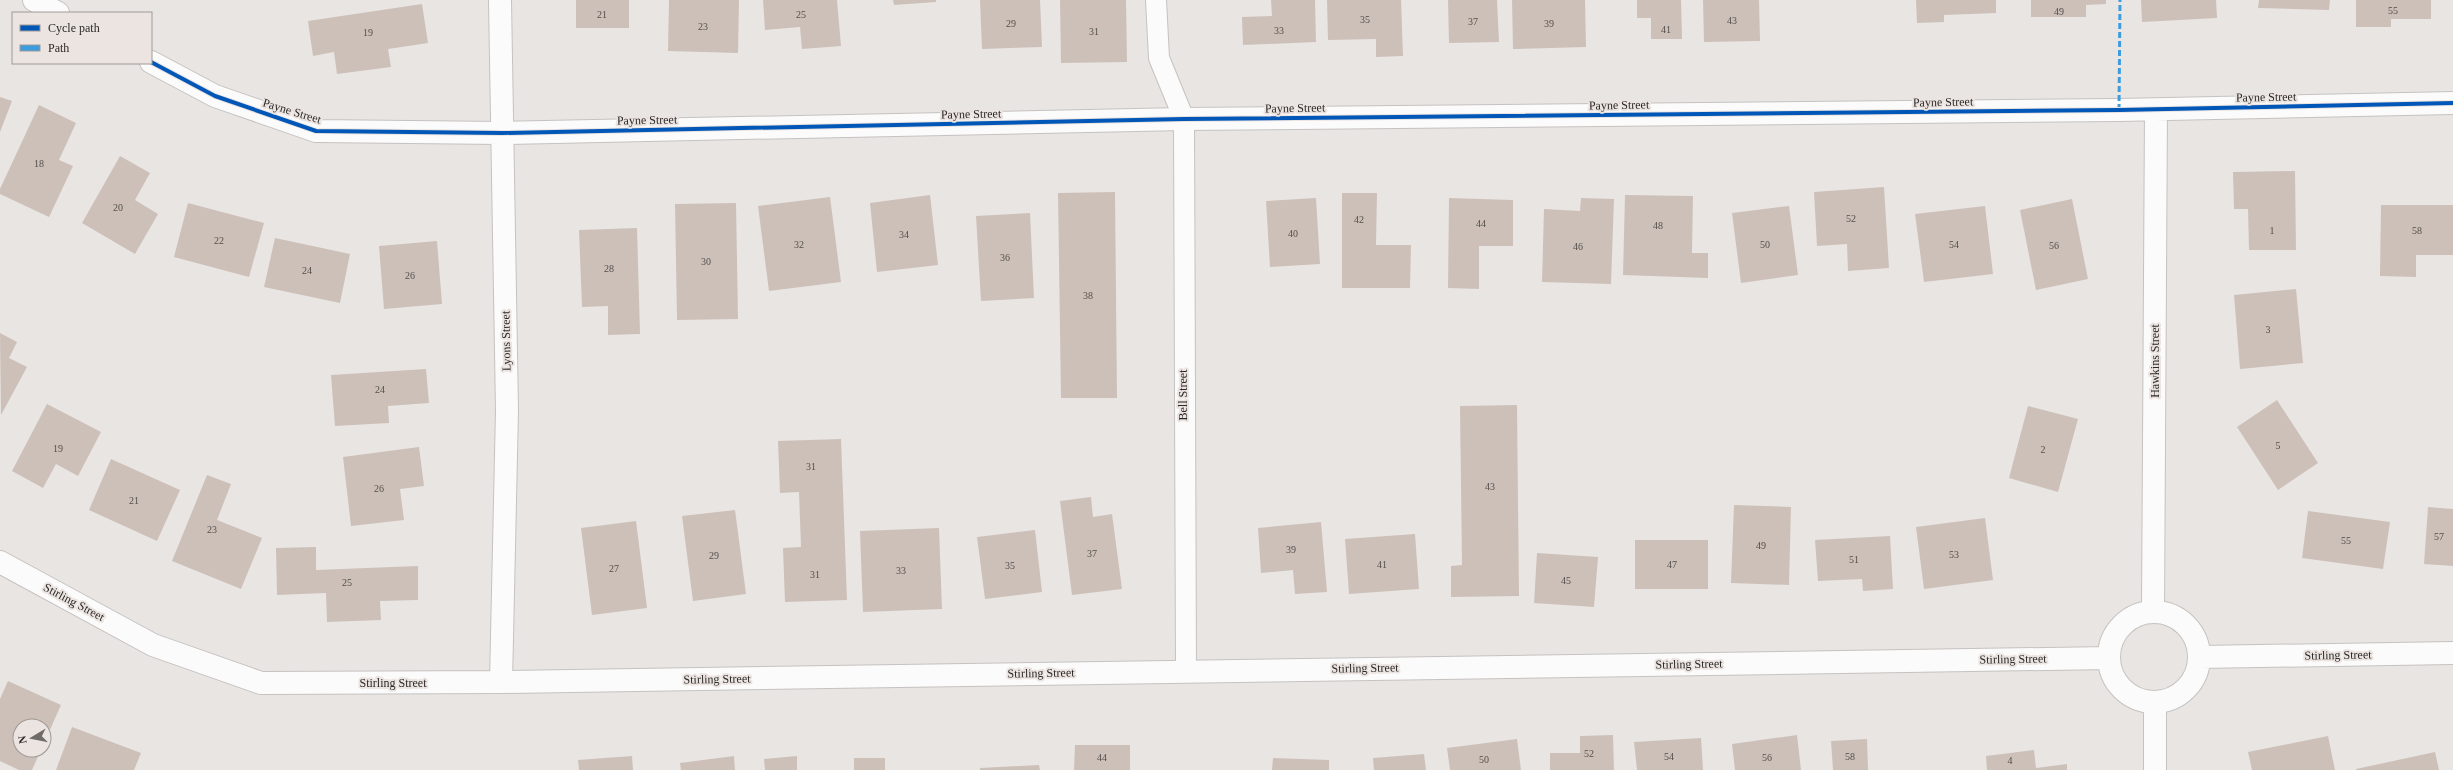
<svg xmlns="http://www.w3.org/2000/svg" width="2453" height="770" font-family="Georgia,serif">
  <rect width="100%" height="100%" fill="#e9e5e3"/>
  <path fill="#cdc0b9" d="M576 0H629V28H576Z
    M669 0H739L738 53 668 51Z
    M763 0H837L841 46 802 49 800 27 765 30Z
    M893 0H936V2L894 5Z
    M980 0H1040L1042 47 982 49Z
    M1060 0H1126L1127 62 1061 63Z
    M1271 0H1315L1316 42 1243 45 1242 17 1272 16Z
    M1327 0H1401L1403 56 1376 57V39L1328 40Z
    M1448 0H1497L1499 42 1449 43Z
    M1512 0H1585L1586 47 1513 49Z
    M1637 0H1681L1682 39H1651V18H1637Z
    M1703 0H1759L1760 41 1704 42Z
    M1916 0H1996V13L1944 15V22L1917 23Z
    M2031 0H2106V4L2086 5V17H2031Z
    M2141 0H2216L2217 18 2142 22Z
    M2259 0H2330L2329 10 2258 8Z
    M2356 0H2431V19H2391V27H2356Z
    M422 4 428 43 388 49 391 67 337 74 334 52 313 56 308 21Z
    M0 97 12 101 0 132Z
    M39 105 76 123 59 160 73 166 49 217 0 194V189Z
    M120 156 150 173 135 200 158 214 135 254 82 223Z
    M2295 171 2296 250H2249L2248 209H2234L2233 172Z
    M1884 187 1889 268 1848 271 1847 244 1817 246 1814 192Z
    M1115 192 1117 398H1061L1058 193Z
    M1342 193H1377L1376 245H1411L1410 288H1342Z
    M930 195 938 265 877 272 870 203Z
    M1625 195 1693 196 1692 253H1708V278L1623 275Z
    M830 197 841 282 769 291 758 206Z
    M1316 198 1320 264 1270 267 1266 201Z
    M1449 198 1513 200V246H1479V289L1448 288Z
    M1581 198 1614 199 1611 284 1542 282 1544 209 1580 211Z
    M2072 199 2088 279 2036 290 2020 210Z
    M188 203 264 223 249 277 174 257Z
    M736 203 738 319 677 320 675 204Z
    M2381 205H2453V255H2416V277L2380 276Z
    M1789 206 1798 275 1741 283 1732 213Z
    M1985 206 1993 274 1924 282 1915 214Z
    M1030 213 1034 298 981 301 976 216Z
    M637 228 640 334 608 335V306L582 307 579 230Z
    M275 238 350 254 340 303 264 287Z
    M437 241 442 304 384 309 379 246Z
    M2296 289 2303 363 2240 369 2234 295Z
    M0 333 17 342 9 358 27 367 1 415Z
    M426 369 429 403 388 406 389 423 335 426 331 375Z
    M2277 400 2318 463 2278 490 2237 427Z
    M47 404 101 432 78 476 56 464 43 488 12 471Z
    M1517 405 1519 596 1451 597V566L1462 565 1460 406Z
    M2028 406 2078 419 2058 492 2009 478Z
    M841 439 847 600 785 602 783 548 801 547 799 492 780 493 778 441Z
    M419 447 424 486 400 489 404 520 351 526 343 457Z
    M111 459 180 490 157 541 89 510Z
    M207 475 231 484 217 520 262 538 241 589 172 561Z
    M1091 497 1093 517 1112 514 1122 589 1072 595 1060 501Z
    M1734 505 1791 507 1789 585 1731 583Z
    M2428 507 2453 509V566L2424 564Z
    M735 510 746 594 693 601 682 516Z
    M2308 511 2390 522 2383 569 2302 558Z
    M1985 518 1993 580 1924 589 1916 527Z
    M636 521 647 608 592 615 581 528Z
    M1321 522 1327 592 1295 594 1293 570 1261 573 1258 528Z
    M939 528 942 609 863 612 860 531Z
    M1035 530 1042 592 985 599 977 537Z
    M1415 534 1419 589 1349 594 1345 539Z
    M1890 536 1893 589 1863 591 1862 579 1818 581 1815 540Z
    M1635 540H1708V589H1635Z
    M316 547V570L418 566V600L380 601 381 620 327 622 326 593 277 595 276 548Z
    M1537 553 1598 557 1594 607 1534 603Z
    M8 681 61 705 44 743V726H20V750H41L32 770H19L0 761V699Z
    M72 727 141 753 134 770H56Z
    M1613 735 1614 770H1550V753H1580V736Z
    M1797 735 1801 770H1735L1732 744Z
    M2328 736 2335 770H2252L2248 752Z
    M1701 738 1703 770H1637L1634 742Z
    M1517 739 1521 770H1450L1447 748Z
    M1867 739 1868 770H1833L1831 741Z
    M1075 745H1130V770H1074Z
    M2034 750 2036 768 2067 764V770H1987L1986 756Z
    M2435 752 2439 770H2356V769Z
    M1424 754 1426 770H1374L1373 758Z
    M632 756 633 770H579L578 760Z
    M734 756 735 770H681L680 763Z
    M797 756V770H765L764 759Z
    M854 758H885V770H854Z
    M1273 758 1329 760V770H1272Z
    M1039 765 1040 770H980V768Z"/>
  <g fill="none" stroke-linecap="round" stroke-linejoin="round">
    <g stroke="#c5c2c0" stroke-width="22">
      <path id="service" d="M1156 0 1159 58 1184 119 1186 671"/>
    </g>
    <g stroke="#c5c2c0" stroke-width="24">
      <path id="minor" d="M34 0 58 13
        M500 0 507 410 501 682
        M151 62 215 96 316 131 502 133 1184 119 2119 110 2453 103
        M0 562 153 645 261 683 501 682 2109 658
        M2153 612 2156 110
        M2109 657a45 45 0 1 1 90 0a45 45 0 1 1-90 0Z
        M2200 657 2453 653
        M2155 770V702"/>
    </g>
    <use href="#service" stroke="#fcfbfb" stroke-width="20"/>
    <use href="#minor" stroke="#fcfbfb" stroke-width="22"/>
    <path stroke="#3d9ce0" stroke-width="3" stroke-dasharray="6 3" stroke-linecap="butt" d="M2119 110 2120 0"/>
    <g stroke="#ebe4e1" stroke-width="6">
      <path id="cycleway" d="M151 62 215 96 316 131 502 133 1184 119 2119 110 2453 103"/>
    </g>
    <use href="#cycleway" stroke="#0057b8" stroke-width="4"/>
  </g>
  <g text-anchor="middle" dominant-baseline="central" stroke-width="4" stroke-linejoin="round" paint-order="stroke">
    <g font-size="10" fill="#544f4c">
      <text x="2393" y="10">55</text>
      <text x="2059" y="11">49</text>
      <text x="602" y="14">21</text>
      <text x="801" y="14">25</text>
      <text x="1365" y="19">35</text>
      <text x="1732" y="20">43</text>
      <text x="1473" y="21">37</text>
      <text x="1011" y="23">29</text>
      <text x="1549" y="23">39</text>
      <text x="703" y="26">23</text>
      <text x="1666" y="29">41</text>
      <text x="1279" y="30">33</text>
      <text x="1094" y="31">31</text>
      <text x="368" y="32">19</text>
      <text x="39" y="163">18</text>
      <text x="118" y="207">20</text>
      <text x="1851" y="218">52</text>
      <text x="1359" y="219">42</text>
      <text x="1481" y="223">44</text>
      <text x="1658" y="225">48</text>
      <text x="2272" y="230">1</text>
      <text x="2417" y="230">58</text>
      <text x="1293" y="233">40</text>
      <text x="904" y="234">34</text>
      <text x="219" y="240">22</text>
      <text x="799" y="244">32</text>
      <text x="1765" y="244">50</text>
      <text x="1954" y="244">54</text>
      <text x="2054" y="245">56</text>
      <text x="1578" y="246">46</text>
      <text x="1005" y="257">36</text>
      <text x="706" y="261">30</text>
      <text x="609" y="268">28</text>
      <text x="307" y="270">24</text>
      <text x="410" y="275">26</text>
      <text x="1088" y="295">38</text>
      <text x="2268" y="329">3</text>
      <text x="380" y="389">24</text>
      <text x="2278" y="445">5</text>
      <text x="58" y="448">19</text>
      <text x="2043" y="449">2</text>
      <text x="811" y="466">31</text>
      <text x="1490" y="486">43</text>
      <text x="379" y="488">26</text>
      <text x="134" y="500">21</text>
      <text x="212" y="529">23</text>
      <text x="2439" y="536">57</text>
      <text x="2346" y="540">55</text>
      <text x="1761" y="545">49</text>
      <text x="1291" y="549">39</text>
      <text x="1092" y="553">37</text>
      <text x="1954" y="554">53</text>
      <text x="714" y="555">29</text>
      <text x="1854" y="559">51</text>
      <text x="1382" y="564">41</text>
      <text x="1672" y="564">47</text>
      <text x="1010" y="565">35</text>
      <text x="614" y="568">27</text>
      <text x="901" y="570">33</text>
      <text x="815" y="574">31</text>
      <text x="1566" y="580">45</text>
      <text x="347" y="582">25</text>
      <text x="1589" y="753">52</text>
      <text x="1669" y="756">54</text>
      <text x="1850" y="756">58</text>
      <text x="1102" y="757">44</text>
      <text x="1767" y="757">56</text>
      <text x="1484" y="759">50</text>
      <text x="2010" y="760">4</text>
    </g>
    <g font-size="12" fill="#2b2928" stroke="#ebe4e1">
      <text transform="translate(2266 97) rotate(-1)">Payne Street</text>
      <text transform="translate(1943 102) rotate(-1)">Payne Street</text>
      <text transform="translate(1619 105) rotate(-1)">Payne Street</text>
      <text transform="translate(1295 108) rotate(-1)">Payne Street</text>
      <text transform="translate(292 111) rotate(17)">Payne Street</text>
      <text transform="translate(971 114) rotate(-1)">Payne Street</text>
      <text transform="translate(647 120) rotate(-1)">Payne Street</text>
      <text transform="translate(506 341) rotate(-91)">Lyons Street</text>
      <text transform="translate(2155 361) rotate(-90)">Hawkins Street</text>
      <text transform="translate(1183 395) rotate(-90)">Bell Street</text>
      <text transform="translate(74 602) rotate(28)">Stirling Street</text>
      <text transform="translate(2338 655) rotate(-1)">Stirling Street</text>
      <text transform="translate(2013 659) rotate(-1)">Stirling Street</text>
      <text transform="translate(1689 664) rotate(-1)">Stirling Street</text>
      <text transform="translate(1365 668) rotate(-1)">Stirling Street</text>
      <text transform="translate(1041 673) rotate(-1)">Stirling Street</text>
      <text transform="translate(717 679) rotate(-1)">Stirling Street</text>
      <text x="393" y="683">Stirling Street</text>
    </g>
  </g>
  <rect x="12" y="12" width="140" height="52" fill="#ebe4e1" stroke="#9e9997"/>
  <rect x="20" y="25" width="20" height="6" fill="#0057b8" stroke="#9e9997"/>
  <text x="48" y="32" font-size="12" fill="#2b2928">Cycle path</text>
  <rect x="20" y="45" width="20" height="6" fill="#3d9ce0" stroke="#9e9997"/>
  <text x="48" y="52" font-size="12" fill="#2b2928">Path</text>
  <g transform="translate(32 738) rotate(260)"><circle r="19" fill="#ebe4e1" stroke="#9e9997"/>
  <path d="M0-3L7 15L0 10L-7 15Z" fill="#6e6b69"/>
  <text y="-6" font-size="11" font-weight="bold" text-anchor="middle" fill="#2b2928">N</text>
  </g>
</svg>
